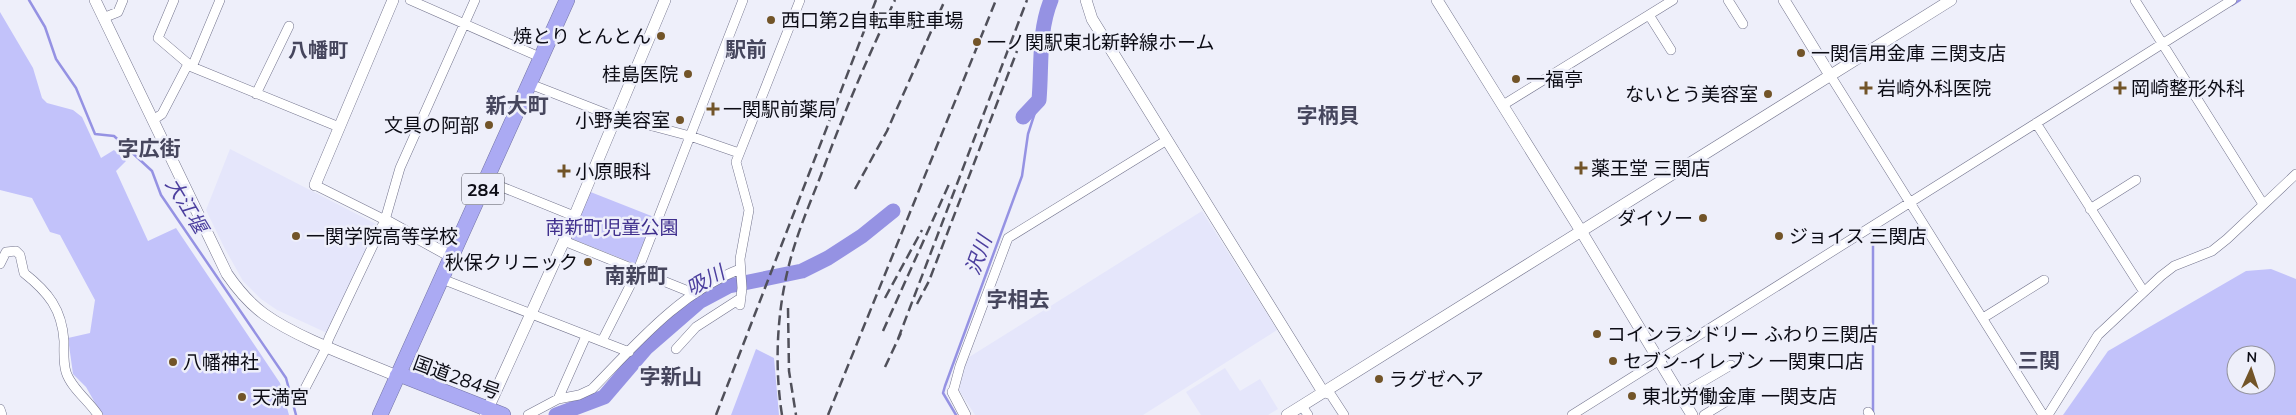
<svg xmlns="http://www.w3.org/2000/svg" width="2296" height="415" font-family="Mulish,'Noto Sans JP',sans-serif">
  <rect width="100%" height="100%" fill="#eeeffa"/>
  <path fill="#e5e6fb" d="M230 149 378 225 327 333 277 310 261 299 243 281 224 247 206 210Z
    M1202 211 1277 330 1143 415H975L959 390 966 359Z
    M1225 368 1240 391 1260 379 1278 409 1268 415H1201L1186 392Z"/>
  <path fill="#c2c2fa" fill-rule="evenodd" d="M0 12 33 68 42 98 47 103 73 110 82 117 101 158 114 150 126 161 116 171 148 241 176 228 280 383 289 415H102L86 387 73 374 68 338 90 333 95 300 60 235 50 232 32 198 0 190Z
    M588 191 654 217 635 264 570 238Z
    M2271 269 2296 279V415H2063L2108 351 2246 271ZM2236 355H2266V385H2236Z
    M756 349 774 358 779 415H731Z"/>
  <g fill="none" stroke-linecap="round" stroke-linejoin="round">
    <path stroke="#9592e3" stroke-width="2.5" d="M29 0 45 27 56 59 76 88 95 134 114 136 152 171 161 195 286 378 296 415
      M2232 5 2240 0
      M1873 229V414
      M956 415 943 393 945 386 1022 176 1028 134 1039 100"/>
    <path stroke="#9592e3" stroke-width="15" d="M1023 117 1039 100C1042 66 1038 32 1051 0
      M556 415 604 397 646 348 699 302 729 286 802 271 828 258 862 236 893 211"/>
    <g stroke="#73748d" stroke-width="10">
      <path id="street" d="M174 0 158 38 192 67 339 127
        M410 0 542 58
        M1728 0 1743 24
        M2135 0 2263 204
        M1649 15 1671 50
        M103 18 118 12 123 0
        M192 67 220 0
        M1830 75 2043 415
        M530 84 607 114 690 136 739 153
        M256 94 289 26
        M1503 105 1673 0
        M153 120 162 114 188 64
        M2036 123 2144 292
        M487 181 574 216
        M2090 209 2136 180
        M385 220 400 168 475 0
        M564 241 693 293
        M0 264 6 252 16 251 20 255 24 273C48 292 62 309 64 341 64 350 63 362 66 372 71 388 89 401 98 415
        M442 279 629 352
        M740 305 742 288 740 259 749 210 736 162 800 0
        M1983 318 2044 280
        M602 341 638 270 743 0
        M676 349 696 327 741 298
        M953 392 960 366 1008 238 1167 140
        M1323 392 1331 395 1344 415
        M1680 395 1731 365
        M301 396 324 352 329 338 385 220 315 185
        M558 399 586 336
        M1302 406 1308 415
        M0 409 2 415
        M1868 412 1870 415
        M528 415 558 399 579 395 592 389C637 343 679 293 740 269
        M1572 415 2232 0
        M1704 415 1737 395
        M2048 415 2098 335 2161 276 2174 266 2212 251 2227 239 2296 174"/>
    </g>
    <g stroke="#73748d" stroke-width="12">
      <path id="secondary" d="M95 0 227 274C238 290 249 303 264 314 299 339 357 359 397 376
        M1086 0 1092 19 1323 392
        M1437 0 1581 231 1692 415
        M1784 0 1830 75
        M315 185 393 0
        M385 220 452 257
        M953 392 965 415
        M485 415 564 241 665 0
        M1287 415 1951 0"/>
    </g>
    <g stroke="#7373a5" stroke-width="16">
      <path id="highway" d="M397 376H404L503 415
        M380 415 567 0"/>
    </g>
    <use href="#street" stroke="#fff" stroke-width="9"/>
    <use href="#secondary" stroke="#fff" stroke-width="11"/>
    <use href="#highway" stroke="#abaaf3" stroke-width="15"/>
    <path stroke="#50505a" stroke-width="2.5" stroke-dasharray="10 5" stroke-linecap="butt" d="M855 189 887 131 945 0
      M885 298 922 230
      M917 304 929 281 1017 51
      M788 308 789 371 796 415
      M883 331 950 182
      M898 339 1027 0
      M885 367 901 333
      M716 415 876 0
      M782 415C774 364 777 310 790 261 798 231 810 203 821 175 843 115 867 58 895 0
      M828 415 996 0"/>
  </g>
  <g fill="#725428" stroke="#eeeffa" stroke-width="2">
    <circle cx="771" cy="20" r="5"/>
    <circle cx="661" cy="36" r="5"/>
    <circle cx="977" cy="42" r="5"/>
    <circle cx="1801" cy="53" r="5"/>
    <circle cx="688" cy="74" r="5"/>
    <circle cx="1516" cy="79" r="5"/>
    <path d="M1863.5 80.5h5v5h5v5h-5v5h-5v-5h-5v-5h5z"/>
    <path d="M2117.5 80.5h5v5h5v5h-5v5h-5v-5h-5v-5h5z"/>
    <circle cx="1768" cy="94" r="5"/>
    <path d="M710.5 101.5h5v5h5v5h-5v5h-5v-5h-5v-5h5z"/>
    <circle cx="680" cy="120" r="5"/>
    <circle cx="489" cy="125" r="5"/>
    <path d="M1578.5 160.5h5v5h5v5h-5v5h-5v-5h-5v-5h5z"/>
    <path d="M561.5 163.5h5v5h5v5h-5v5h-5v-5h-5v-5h5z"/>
    <circle cx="1703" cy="218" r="5"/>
    <circle cx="296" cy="236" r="5"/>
    <circle cx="1779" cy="236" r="5"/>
    <circle cx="588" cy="262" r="5"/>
    <circle cx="1597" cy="334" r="5"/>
    <circle cx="1613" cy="361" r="5"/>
    <circle cx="173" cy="362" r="5"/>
    <circle cx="1379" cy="379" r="5"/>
    <circle cx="1632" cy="396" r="5"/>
    <circle cx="242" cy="397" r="5"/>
  </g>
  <g text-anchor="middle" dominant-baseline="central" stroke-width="5" stroke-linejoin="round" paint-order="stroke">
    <rect fill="#eeeffa" stroke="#50505a" stroke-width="1" x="462" y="173.5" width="42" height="31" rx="4"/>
    <g font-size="18" font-weight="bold" fill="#0c0c15">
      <text x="483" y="189">284</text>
    </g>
    <g font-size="19" fill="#0c0c15" stroke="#eeeffa" text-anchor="start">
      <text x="781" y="20">西口第2自転車駐車場</text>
      <text x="651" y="36" text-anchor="end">焼とり とんとん</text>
      <text x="987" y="42">一ノ関駅東北新幹線ホーム</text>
      <text x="1811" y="53">一関信用金庫 三関支店</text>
      <text x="678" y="74" text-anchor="end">桂島医院</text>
      <text x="1526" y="79">一福亭</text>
      <text x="1877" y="88">岩崎外科医院</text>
      <text x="2131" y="88">岡崎整形外科</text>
      <text x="1758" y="94" text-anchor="end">ないとう美容室</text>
      <text x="723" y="109">一関駅前薬局</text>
      <text x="670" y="120" text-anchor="end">小野美容室</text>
      <text x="479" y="125" text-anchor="end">文具の阿部</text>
      <text x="1591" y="168">薬王堂 三関店</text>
      <text x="575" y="171">小原眼科</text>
      <text x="1693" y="218" text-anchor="end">ダイソー</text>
      <text x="306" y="236">一関学院高等学校</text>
      <text x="1789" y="236">ジョイス 三関店</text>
      <text x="578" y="262" text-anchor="end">秋保クリニック</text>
      <text x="1607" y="334">コインランドリー ふわり三関店</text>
      <text x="1623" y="361">セブン-イレブン 一関東口店</text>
      <text x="183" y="362">八幡神社</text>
      <text x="1389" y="379">ラグゼヘア</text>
      <text x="1642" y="396">東北労働金庫 一関支店</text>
      <text x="252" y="397">天満宮</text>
    </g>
    <g font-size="19" fill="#3f2f8d" stroke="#eeeffa">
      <text x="612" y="227">南新町児童公園</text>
    </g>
    <g font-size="19" fill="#0c0c15" stroke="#eeeffa">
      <text transform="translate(457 377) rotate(20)">国道284号</text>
    </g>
    <g font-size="20" font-weight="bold" fill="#46465d" stroke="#eeeffa">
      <text x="318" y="49">八幡町</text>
    </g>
    <g font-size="20" font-style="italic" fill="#4c3f9e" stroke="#eeeffa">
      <text transform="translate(187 205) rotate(59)">大江堰</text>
      <text transform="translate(978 255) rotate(-70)">沢川</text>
      <text transform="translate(705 280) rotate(-28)">吸川</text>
    </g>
    <g font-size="21" font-weight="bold" fill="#46465d" stroke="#eeeffa">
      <text x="746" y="49">駅前</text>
      <text x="517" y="105">新大町</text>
      <text x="1328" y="115">字柄貝</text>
      <text x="149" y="148">字広街</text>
      <text x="636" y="275">南新町</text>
      <text x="1018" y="299">字相去</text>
      <text x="2039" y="360">三関</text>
      <text x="671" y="376">字新山</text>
    </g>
  </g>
  <g transform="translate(2251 370) rotate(3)"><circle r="24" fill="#eeeffa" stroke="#94949e"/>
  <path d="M0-4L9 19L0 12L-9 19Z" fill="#725428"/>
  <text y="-8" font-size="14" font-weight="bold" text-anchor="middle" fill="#0c0c15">N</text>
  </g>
</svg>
